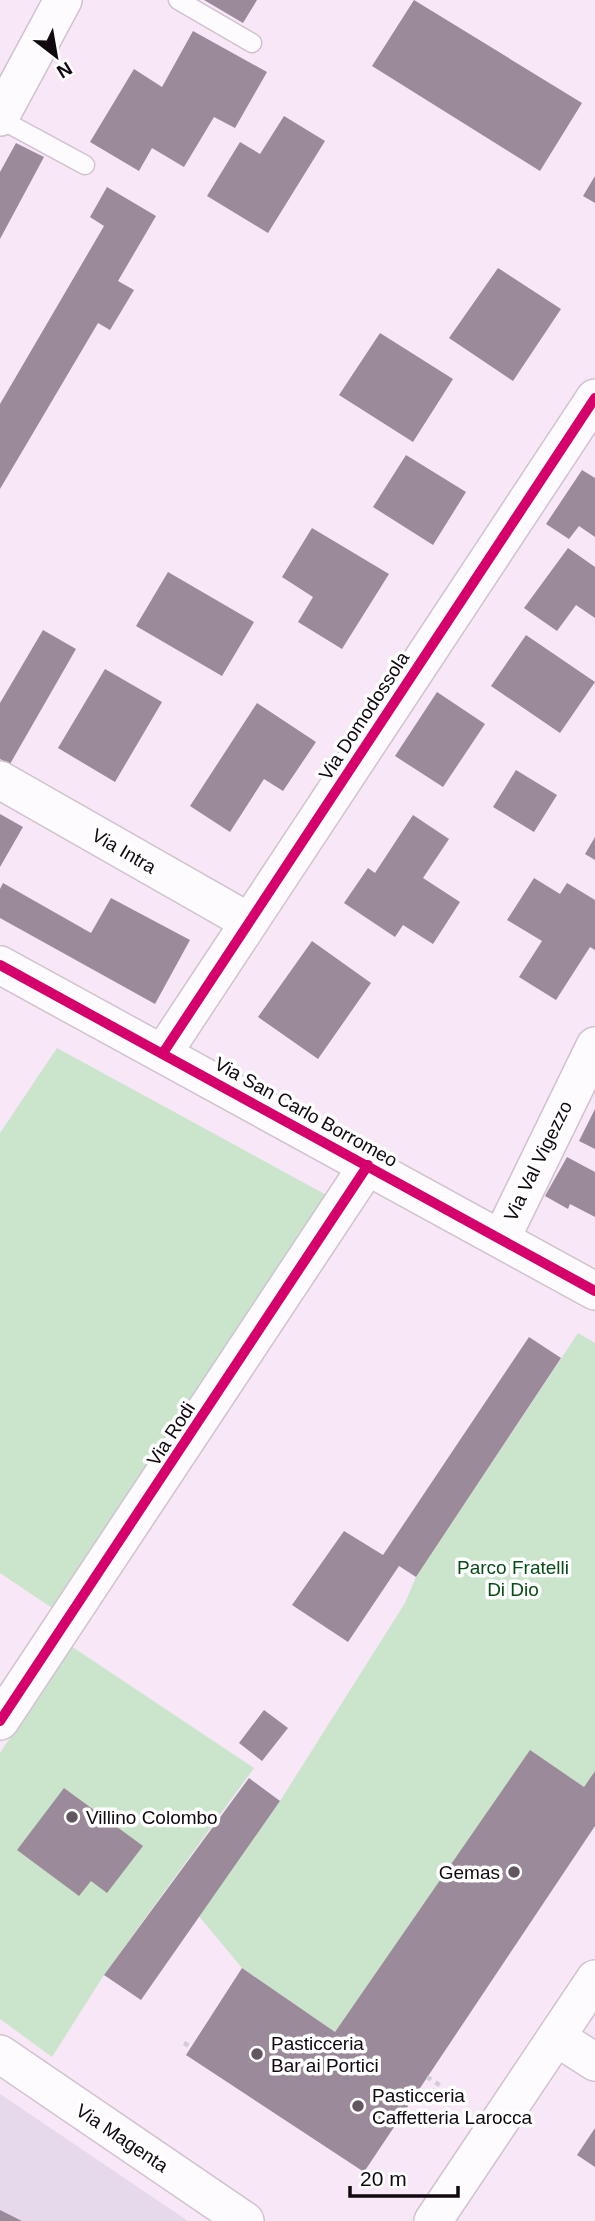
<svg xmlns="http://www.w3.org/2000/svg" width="595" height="2221" font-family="Arial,sans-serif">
  <rect width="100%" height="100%" fill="#f8e7f6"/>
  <path fill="#e5d9eb" d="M0 2094 188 2221H0Z"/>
  <path fill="#cbe5cc" d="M57 1048 330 1197 55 1610 0 1573V1133Z
    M578 1333 595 1343V1771L584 1787 530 1751 335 2032 242 1968 198 1915 280 1801 405 1603 416 1577Z
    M71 1646 254 1768 104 1975 52 2057 0 2019V1753Z"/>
  <path fill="#9b8a9a" d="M204 0H257L243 23Z
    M414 0 582 103 540 171 372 66Z
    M193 31 267 72 235 128 214 117 184 167 152 148 139 171 90 142 134 69 162 87Z
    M284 116 325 141 268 233 207 196 240 142 260 154Z
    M16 143 44 157 0 239V172Z
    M595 176V203L583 196Z
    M107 187 156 216 118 281 134 290 110 330 98 323 0 489V404L104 226 90 217Z
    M498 268 561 309 513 381 449 338Z
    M380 333 453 379 413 442 339 395Z
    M406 455 466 492 433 545 373 507Z
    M582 470 595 478V537L579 526 569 539 546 524Z
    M312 528 389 574 342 649 298 622 313 597 282 577Z
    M568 548 595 567V618L576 605 557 631 524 608Z
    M168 572 254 622 222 676 136 626Z
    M43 630 76 649 10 764 0 759V703Z
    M526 635 595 682 560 733 491 686Z
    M105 669 162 702 115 782 58 748Z
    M437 692 485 724 443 787 395 756Z
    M257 703 316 742 283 791 264 779 230 832 190 806Z
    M516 770 557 795 534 832 493 807Z
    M0 814 23 827 0 867Z
    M413 815 449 839 423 878 460 902 433 944 403 925 395 937 344 903 368 868 375 873Z
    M595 837V860L585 854Z
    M534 878 560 894 567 883 595 900V950L590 947 556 1000 519 977 542 941 507 920Z
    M3 883 91 933 111 898 190 940 155 1004 0 918V889Z
    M312 941 371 983 318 1059 258 1017Z
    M595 1109V1149L579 1141Z
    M567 1157 595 1172V1217L570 1204 568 1209 545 1196Z
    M529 1337 561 1358 416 1577 399 1566 348 1642 292 1605 344 1531 383 1555Z
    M264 1710 288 1728 262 1761 239 1743Z
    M530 1750 584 1787 595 1771V1826L364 2172 186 2055 242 1968 335 2032Z
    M249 1778 280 1801 141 2000 104 1975Z
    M64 1788 143 1846 107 1893 91 1881 79 1896 17 1850Z
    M595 2128V2167L577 2155Z
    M0 2210 22 2221H0Z"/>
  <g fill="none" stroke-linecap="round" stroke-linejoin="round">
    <g stroke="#d0c3cf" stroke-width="21">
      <path id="lane" d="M178 0 252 43
        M0 119 85 165"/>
    </g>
    <g stroke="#d0c3cf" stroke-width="40">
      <path id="street" d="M0 117 63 0
        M0 780 249 922
        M0 965 595 1291
        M163 1053 595 398
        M501 1239 595 1046
        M0 1721 368 1165
        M556 2037 595 2062
        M0 2054 245 2221
        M433 2221 595 1979"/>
    </g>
    <path stroke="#d3ced3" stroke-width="4.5" stroke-dasharray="5 5" stroke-linecap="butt" d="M184 2043 191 2047
      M427 2077 441 2086"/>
    <use href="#lane" stroke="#fefbfe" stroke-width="18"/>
    <use href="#street" stroke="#fefbfe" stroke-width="37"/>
    <g stroke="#fff" stroke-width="15">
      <path id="cycleway" d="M0 965 595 1291
        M163 1053 595 398
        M0 1721 368 1165"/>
    </g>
    <use href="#cycleway" stroke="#d6006c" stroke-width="10"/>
  </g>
  <g fill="#625660" stroke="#fff" stroke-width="2.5">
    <circle cx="72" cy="1817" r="7"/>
    <circle cx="514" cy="1872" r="7"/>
    <circle cx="257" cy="2054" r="7"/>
    <circle cx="358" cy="2106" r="7"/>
  </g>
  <g text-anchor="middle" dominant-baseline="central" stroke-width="7" stroke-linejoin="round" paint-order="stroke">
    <g font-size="19" fill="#110810" stroke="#fff">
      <text transform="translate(364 716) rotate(-57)">Via Domodossola</text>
      <text transform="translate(124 851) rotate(30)">Via Intra</text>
      <text transform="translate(306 1112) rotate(29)">Via San Carlo Borromeo</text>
      <text transform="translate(538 1161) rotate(-64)">Via Val Vigezzo</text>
      <text transform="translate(171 1434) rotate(-57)">Via Rodi</text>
      <text transform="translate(122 2138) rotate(34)">Via Magenta</text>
    </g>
    <g font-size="19" fill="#064c15" stroke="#fff">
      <text x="513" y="1567">Parco Fratelli<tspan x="513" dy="22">Di Dio</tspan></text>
    </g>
    <g font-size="19" fill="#110810" stroke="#fff" text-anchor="start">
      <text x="86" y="1817">Villino Colombo</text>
      <text x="500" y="1872" text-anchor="end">Gemas</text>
      <text x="271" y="2043">Pasticceria<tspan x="271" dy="22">Bar ai Portici</tspan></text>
      <text x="372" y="2095">Pasticceria<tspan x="372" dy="22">Caffetteria Larocca</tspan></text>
    </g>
  </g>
  <g transform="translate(56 56) rotate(149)" stroke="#ffffff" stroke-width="5" paint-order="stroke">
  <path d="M0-5L12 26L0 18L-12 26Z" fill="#110810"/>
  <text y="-10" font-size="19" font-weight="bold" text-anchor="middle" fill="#110810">N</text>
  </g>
  <path d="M350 2186v10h108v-10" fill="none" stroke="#110810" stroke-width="3.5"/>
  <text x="360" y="2186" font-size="21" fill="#110810" stroke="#ffffff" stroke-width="5" paint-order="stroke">20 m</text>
</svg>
